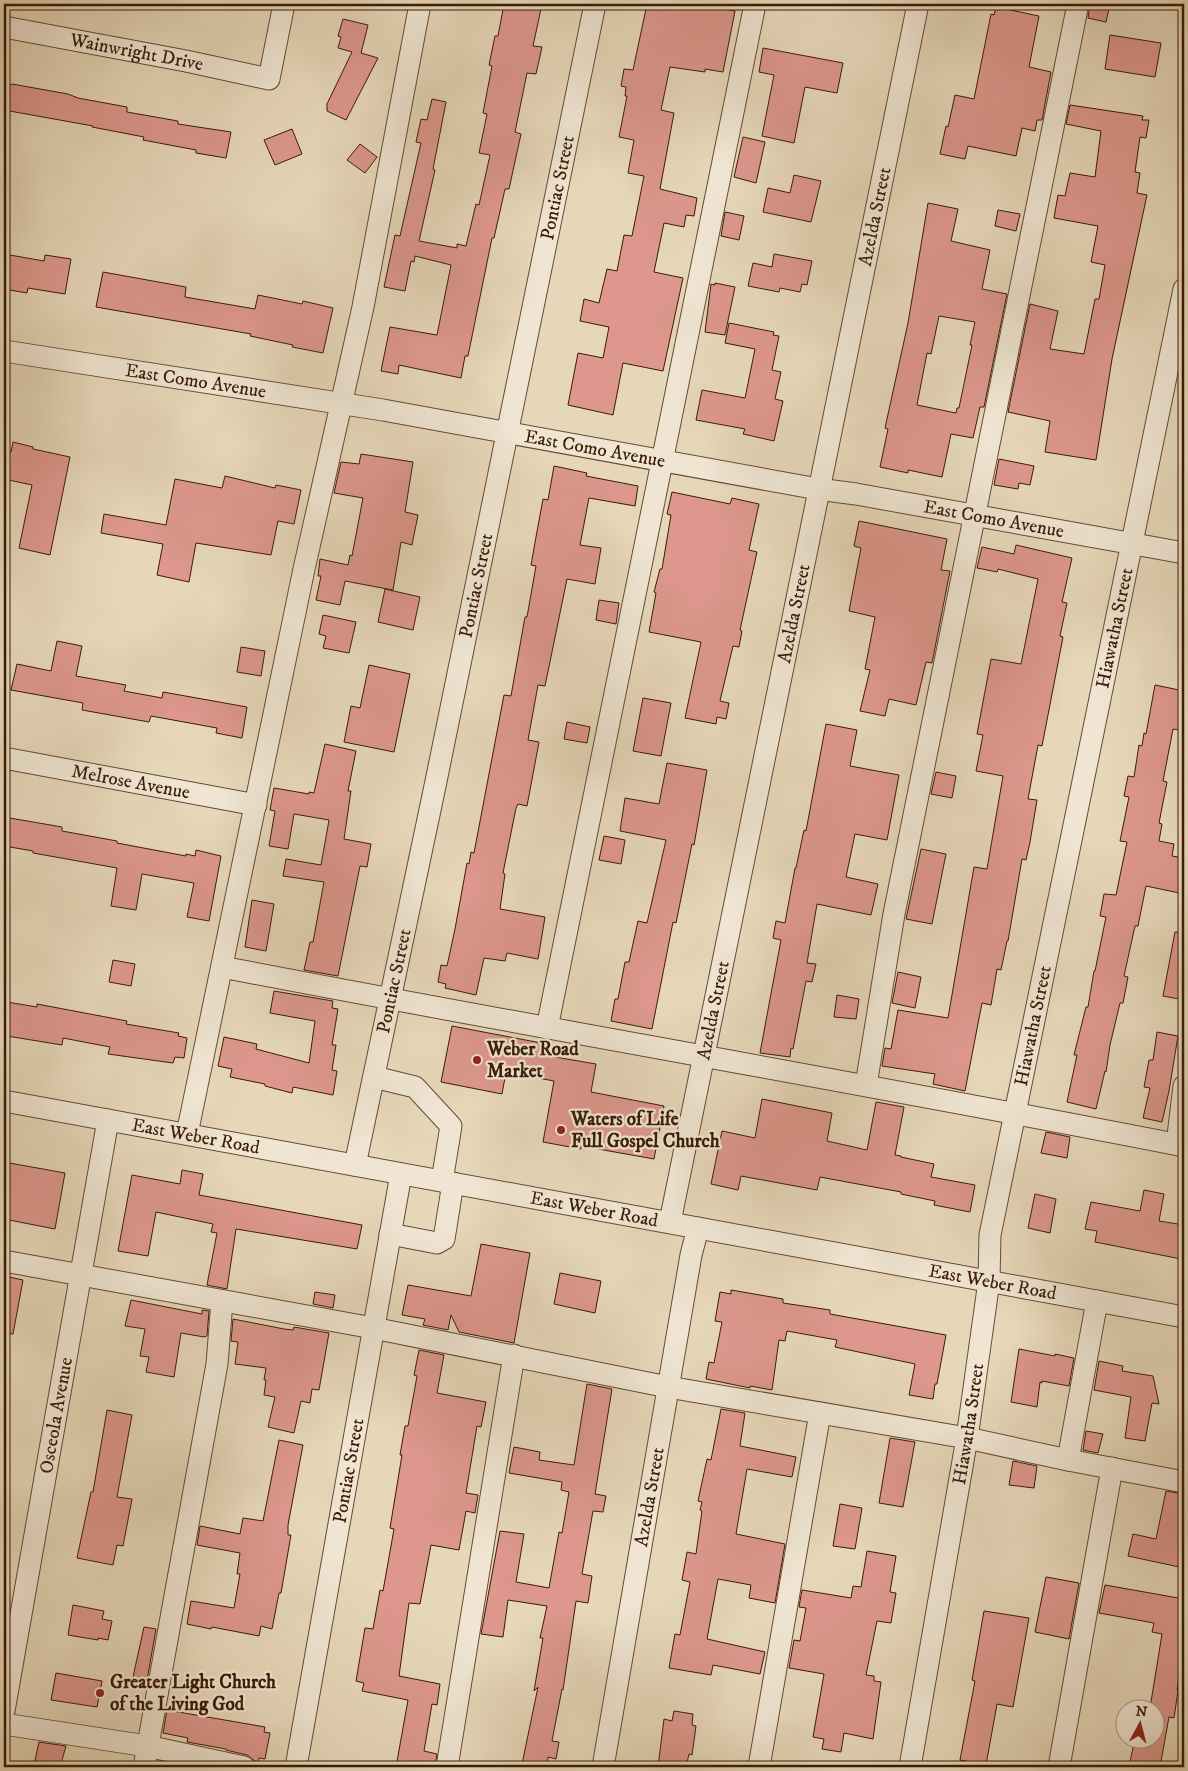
<svg xmlns="http://www.w3.org/2000/svg" width="1188" height="1771" font-family="'IM FELL DW Pica',serif">
  <rect width="100%" height="100%" fill="#e6d7b9"/>
  <filter id="stains"><feTurbulence type="fractalNoise" baseFrequency=".004" numOctaves="4"/><feColorMatrix values="0 0 0 0 .2 0 0 0 0 .09 0 0 0 0 .02 0 0 0 .5 -.17"/></filter>
  <radialGradient id="worn" r=".72"><stop offset=".6" stop-color="#630" stop-opacity="0"/><stop offset="1" stop-color="#630" stop-opacity=".3"/></radialGradient>
  <path fill="#dd978d" stroke="#3a1b06" fill-rule="evenodd" d="M504 4H514L541 9 533 46 542 47 536 74 527 73 515 132 521 134 509 189H505L494 238H492L468 356H465L461 378 399 365 398 374 381 371 390 327 437 335 451 265 415 256 414 262 411 261 405 291 384 287 395 235 400 236 421 143 416 142 421 119 427 120 432 99 446 102 433 169 435 170 419 241 457 248V244L466 246 476 204 479 205 490 155 479 153 487 114 483 113 492 66 489 65 495 36H498Z
    M647 4H698L735 11 723 72 705 69V72L670 67 661 110 674 113 660 189 697 198 694 216 686 215 684 227 664 223 654 272 683 278 663 371 623 363 613 415 568 405 578 353 603 358 609 327 580 321 584 299 599 303 607 269 617 271 624 235 632 236 644 176 628 173 634 140 619 137 627 96H625L626 87 621 86 624 69 633 70Z
    M1090 4H1110L1106 22 1088 18Z
    M996 7 1039 16 1029 67 1051 72 1042 120H1037L1035 131 1022 128 1016 156 968 146 965 159 940 154 946 126 948 127 955 95 974 99 991 14 994 15Z
    M343 19 368 25 361 53 378 58 346 120 327 111V104L352 52 338 48 341 37 338 36Z
    M1110 35 1161 43 1155 77 1105 69Z
    M763 48 843 63 837 93 805 87 794 143 762 136 774 75 759 72Z
    M4 84 11 85 12 84 68 94 78 98 127 107V112L178 121V124L231 132 226 158 196 153V150L143 140 144 137 92 127 93 126 4 110Z
    M1070 105 1143 116 1142 120H1149L1146 138 1140 137 1135 172 1140 173 1137 193 1147 195 1112 359 1096 460 1045 452 1050 421 1008 412 1030 304 1058 311 1050 349 1084 354 1095 299H1099L1105 265 1091 262 1098 226 1054 218 1058 195 1065 196 1070 173 1095 177 1101 131 1066 124Z
    M292 129 302 154 275 165 264 140Z
    M743 137 765 142 756 183 734 177Z
    M360 144 377 157 365 173 347 160Z
    M794 175 821 181 811 222 763 212 768 188 790 193Z
    M928 203 958 209 951 241 990 250 982 289 1007 294 984 407H980L973 438 951 434 942 477 908 470V473L880 467 888 429 885 428 908 323ZM939 316 975 322 970 345H972L959 408H957L956 413 917 405 927 353 931 354Z
    M998 210 1020 214 1016 231 995 226Z
    M725 212 744 216 739 240 721 236Z
    M4 254 44 261 45 255 71 259 65 294 28 288 27 293 4 289Z
    M774 254 812 261 807 285 802 284 800 292 780 288 779 292 748 286 753 263 772 267Z
    M103 272 186 287 185 297 255 309 258 295 302 304 303 301 333 308 323 353 292 347 293 345 250 336 251 334 96 307Z
    M715 283 735 287 725 335 705 332 711 284 715 285Z
    M729 323 774 332 773 335 779 336 772 370 781 372 775 399 783 401 774 441 743 434 745 429 696 420 702 390 745 398 755 349 725 343Z
    M13 442 33 447V449L70 457 50 555 19 548 32 485 4 479 9 451 11 452Z
    M361 454 413 462 405 512 418 515 412 545 401 542 393 590 345 581 340 605 316 600 321 576H318L320 559 348 565 350 555 352 556 363 498 334 493 341 462 359 464Z
    M999 459 1034 466 1030 485 1019 483 1018 489 994 485Z
    M554 466 587 473 586 476 638 486 635 506 589 498 580 545 601 548 595 584 567 579 545 686 538 685 528 740 539 742 527 806 518 804 516 808 503 873 505 874 500 909 545 917 538 959 507 953 505 961 484 958 476 995 445 988 446 984 438 982 441 965 447 966 455 929 467 863 469 864 471 852 474 853 504 695 511 696 525 617H527L536 566 531 565 536 537 543 499 548 500Z
    M225 476 275 488 276 485 301 490 294 524 278 521 271 555 196 543 189 582 157 575 163 544 101 533 104 514 166 525 175 479 222 488Z
    M672 492 730 504 732 498 759 504 749 550 757 552 740 630 742 631 739 647 733 646 720 701 729 703 726 719 717 717 716 724 685 718 701 642 649 632 656 593 654 592 660 569H662L671 515 667 514Z
    M859 521 947 539 941 570 950 571 932 663 926 662 916 705 889 699 885 716 860 711 870 670 865 669 875 617 849 611 861 548 854 546Z
    M1016 545 1072 558 1062 602 1067 603 1060 636 1063 637 1042 746 1038 745 1028 799 1037 800 1030 842 1026 860 1022 859 1008 941H1007L1001 970 997 969 991 1005 982 1003 965 1091 933 1084 935 1074 882 1066 885 1048 891 1049 898 1010 948 1018 974 867 987 869 1003 776 976 771 983 735 977 734 991 659 1021 664 1038 579 998 569 997 572 977 568 982 547 1014 554Z
    M385 589 420 597 413 630 378 622Z
    M599 600 619 603 616 624 596 620Z
    M323 615 356 622 349 653 323 648 326 636 319 634Z
    M57 641 82 646 76 676 126 685 124 691 162 698 163 692 247 707 242 738 216 733 217 728 151 716 149 722 82 710 83 703 11 690 17 664 51 671Z
    M241 647 265 651 261 676 237 672Z
    M369 665 410 674 394 752 344 742 351 706 360 708Z
    M1155 685 1184 691V731L1173 729 1163 781 1167 782 1159 823 1162 824 1159 841 1174 844 1172 856 1184 858V894L1146 886 1138 926H1135L1124 976 1128 977 1123 1003H1120L1110 1045 1106 1072 1105 1071 1096 1109 1067 1102 1077 1055H1074L1086 1007H1088L1094 971H1095L1106 917 1100 916 1104 894 1116 895 1127 842 1120 841 1129 797 1124 796 1128 776 1134 777 1139 745 1142 746 1144 733 1146 734Z
    M643 698 671 703 661 756 633 751Z
    M567 722 590 727 587 743 564 739Z
    M826 724 857 730 850 766 899 775 887 840 855 834 846 877 878 884 871 915 817 904 807 963 816 964 812 982 806 981 793 1049 791 1048 790 1057 760 1053 781 940 773 938 776 921 785 923 795 868H796L804 830 806 831Z
    M325 744 356 751 348 791H351L344 839 371 844 367 867 360 866 338 976 304 970 310 942H313L324 882 283 876 286 859 321 865 329 820 294 814 288 849 269 846 275 811 270 810 274 788 309 794V792L314 793Z
    M667 763 707 770 694 845 692 844 676 923 673 922 652 1029 611 1021 615 999H618L625 962H629L638 921 647 923 666 840 620 831 625 798 659 804Z
    M936 772 956 776 952 798 931 794Z
    M4 817 62 827V831L117 841V843L186 856V854L195 856 196 850 221 856 209 921 187 917 194 883 142 874 136 910 111 906 117 868 33 853V851L4 846Z
    M604 836 625 840 621 864 599 860Z
    M921 849 946 854 932 924 906 919Z
    M252 900 274 904 266 951 245 947Z
    M1175 932 1184 933V1000L1163 996Z
    M113 960 135 964 131 986 109 982Z
    M898 972 921 977 915 1008 892 1003Z
    M274 991 333 1001 332 1008 338 1009 332 1045H336L332 1070 337 1071 333 1095 293 1087 292 1093 265 1086V1084L230 1077 232 1069 218 1066 224 1037 257 1044 256 1049 309 1063 315 1021 270 1013Z
    M837 995 859 999 856 1019 834 1017Z
    M7 1002 37 1007V1004L127 1021 126 1024 179 1033 178 1036 187 1038 184 1058 175 1057 173 1063 108 1054 110 1047 63 1038 62 1045 7 1036 8 1028 4 1027V1019Z
    M452 1026 557 1046 555 1057 596 1064 591 1092 664 1106 654 1159 581 1146V1149L543 1142 554 1081 506 1072 502 1094 441 1082Z
    M1157 1032 1178 1036 1169 1091 1162 1122 1143 1118 1150 1088 1144 1087 1149 1060H1153Z
    M762 1099 832 1113 827 1141 867 1150 876 1102 904 1107 895 1155 901 1156V1157L934 1164 931 1177 975 1185 970 1212 934 1205 935 1201 901 1194V1192L820 1177 817 1190 741 1176 738 1190 711 1184 722 1131 755 1138Z
    M1046 1132 1070 1137 1067 1158 1041 1153Z
    M4 1162 65 1173 55 1229 4 1219Z
    M182 1170 203 1174 199 1195 362 1225 357 1249 236 1229 227 1289 207 1285 217 1233 211 1232 213 1224 156 1212 148 1256 118 1251 132 1175 180 1184Z
    M1144 1190 1164 1194 1159 1221 1184 1225V1242L1181 1259 1095 1242 1097 1231 1085 1229 1091 1202 1140 1211Z
    M1035 1194 1056 1199 1050 1233 1028 1228Z
    M481 1244 530 1253 514 1343 459 1332 451 1315 448 1330 423 1325 425 1319 402 1315 408 1285 471 1296Z
    M560 1273 601 1281 595 1313 554 1304Z
    M4 1276 23 1280 13 1334 4 1333Z
    M731 1290 783 1299V1303L830 1310V1314L946 1335 937 1384H935L933 1399 909 1395 915 1364 835 1347 837 1340 787 1331 785 1341 779 1340 772 1390 750 1386V1388L706 1379 709 1362 714 1363 722 1322 715 1321 720 1292 731 1294Z
    M315 1292 335 1295 333 1308 313 1304Z
    M131 1300 202 1314V1310L209 1311 207 1336 204 1337 181 1333 174 1377 146 1372 149 1357 140 1356 145 1329 125 1326Z
    M233 1319 284 1329 293 1330 294 1327 329 1333 319 1390 312 1389 310 1403 301 1401 294 1433 268 1427 275 1397 264 1395 266 1380H264L266 1368 235 1364 238 1342 231 1341Z
    M1019 1349 1055 1356V1354L1074 1358 1069 1386 1042 1381V1383L1040 1382 1037 1407 1011 1402Z
    M419 1350 444 1355 437 1393 486 1402 481 1427 477 1426 466 1493 478 1495 475 1513 466 1511 459 1550 431 1545 420 1604 409 1603 399 1676 440 1684 437 1705 432 1704 424 1751 437 1754 435 1767H396L408 1700 362 1691 364 1683 356 1681 365 1628 373 1629 380 1590 383 1591 394 1529 390 1528 402 1455H400L405 1426H408L417 1376 414 1375Z
    M1099 1361 1123 1366 1122 1371 1153 1376 1159 1404 1152 1403 1145 1441 1125 1438 1131 1397 1094 1390Z
    M587 1384 612 1389 595 1494 606 1496 603 1512 593 1511 582 1574 592 1576 588 1603 576 1601 563 1690 562 1689 552 1741 559 1742 556 1759 548 1757 547 1767H540L522 1764 538 1687 534 1691 543 1638H540L547 1606 508 1600 503 1637 481 1634 500 1531 524 1534 516 1582 549 1588 559 1532 562 1533 569 1492 561 1490 562 1482 509 1473 514 1447 540 1452 539 1460 574 1465Z
    M721 1409 745 1413 740 1446 796 1457 792 1477 747 1469 736 1534 785 1544 775 1603 749 1598 751 1585 718 1579 707 1639 765 1652 760 1674 713 1665 711 1675 669 1668 675 1634 680 1635 690 1582 682 1580 687 1552 696 1554 702 1511 700 1510 702 1502 698 1501 707 1459 711 1460Z
    M107 1410 132 1415 117 1497 132 1499 123 1546 117 1545 113 1565 77 1558 91 1492H93Z
    M1086 1431 1103 1434 1098 1453 1083 1450Z
    M890 1438 915 1442 903 1507 879 1503Z
    M279 1440 303 1445 288 1525V1535H291L281 1593H279L272 1629 261 1626 259 1636 212 1627 211 1629 187 1624 191 1601 234 1608 240 1574H237L240 1553 197 1545 200 1526 240 1534 243 1518 263 1521Z
    M1013 1461 1037 1466 1034 1488 1009 1485Z
    M1166 1491 1184 1494V1568L1128 1556 1133 1534 1156 1539Z
    M840 1504 862 1508 855 1549 833 1546Z
    M867 1551 896 1556 890 1592 896 1593 891 1623 877 1621 866 1675 874 1676V1681L881 1682 873 1739 844 1733 841 1752 822 1749 824 1739 813 1737 824 1674 789 1668 794 1640 800 1641 806 1608 799 1607 802 1590 851 1598 853 1586 861 1587Z
    M1046 1577 1079 1583 1069 1639 1035 1632Z
    M1105 1585 1184 1599V1647L1177 1690 1178 1691 1174 1718 1169 1717 1160 1767H1129L1135 1738H1156V1708H1150L1162 1634 1152 1632 1154 1623 1099 1613Z
    M73 1605 104 1611 102 1619 112 1621 108 1640 98 1638V1640L68 1635Z
    M984 1611 1029 1618 1013 1707 997 1704 986 1765 960 1760 975 1681 972 1680Z
    M144 1627 156 1629 147 1680 133 1677Z
    M56 1673 102 1681 97 1707 51 1700Z
    M167 1710 265 1727 264 1732 270 1733 265 1759 259 1758 258 1762 255 1761 247 1755 226 1750V1749L187 1742 188 1738 163 1733Z
    M674 1711 693 1714 692 1725 696 1726 692 1755 689 1754 686 1767H658L664 1719 672 1721Z
    M39 1742 66 1746 60 1767H45L34 1765Z"/>
  <g fill="none" stroke-linecap="round" stroke-linejoin="round">
    <g stroke="#654a33" stroke-width="23">
      <g id="minor">
        <path id="s1" d="M4 27 186 61 269 79 284 4"/>
        <path id="s2" d="M4 351 383 410 818 489 856 494 1184 553"/>
        <path id="s3" d="M4 758 256 805"/>
        <path d="M222 967C543 1029 864 1083 1184 1146"/>
        <path d="M547 1028 755 4"/>
        <path d="M374 1077 415 1087 451 1126 442 1181"/>
        <path d="M866 1085 894 914 1078 4"/>
        <path id="s4" d="M4 1101 1184 1317"/>
        <path d="M187 1134 304 569 363 307 420 4"/>
        <path d="M1177 1144 1184 1086"/>
        <path id="s5" d="M355 1165 434 791 595 4"/>
        <path id="s6" d="M670 1222 918 4"/>
        <path d="M390 1234 437 1243 444 1239 453 1183"/>
        <path d="M4 1261 373 1328 668 1387 967 1438 1068 1460 1184 1482"/>
        <path d="M1068 1460 1097 1301"/>
        <path id="s7" d="M4 1711 108 1120"/>
        <path d="M4 1724 147 1746 244 1767"/>
        <path d="M144 1767 217 1364 222 1301"/>
        <path id="s8" d="M296 1767 401 1174"/>
        <path d="M447 1767 514 1355"/>
        <path id="s9" d="M603 1767 691 1255 698 1228"/>
        <path d="M759 1767 820 1413"/>
        <path id="s10" d="M910 1767 967 1438 989 1281 990 1235 1184 289"/>
        <path d="M1059 1767 1112 1468"/>
      </g>
    </g>
    <use href="#minor" stroke="#efe5d2" stroke-width="21"/>
  </g>
  <g fill="#8f2418" stroke="#efe5d2" stroke-width="2">
    <circle cx="477" cy="1060" r="5"/>
    <circle cx="561" cy="1130" r="5"/>
    <circle cx="100" cy="1693" r="5"/>
  </g>
  <g text-anchor="middle" dominant-baseline="central" stroke-width="4.5" stroke-linejoin="round" paint-order="stroke">
    <g font-size="19" fill="#3a1b06" stroke="#efe5d2">
      <text stroke="none"><textPath href="#s1" startOffset="135">Wainwright Drive</textPath></text>
      <text stroke="none"><textPath href="#s5" startOffset="998">Pontiac Street</textPath></text>
      <text stroke="none"><textPath href="#s6" startOffset="1026">Azelda Street</textPath></text>
      <text stroke="none"><textPath href="#s2" startOffset="194">East Como Avenue</textPath></text>
      <text stroke="none"><textPath href="#s2" startOffset="599">East Como Avenue</textPath></text>
      <text stroke="none"><textPath href="#s2" startOffset="1004">East Como Avenue</textPath></text>
      <text stroke="none"><textPath href="#s5" startOffset="592">Pontiac Street</textPath></text>
      <text stroke="none"><textPath href="#s6" startOffset="621">Azelda Street</textPath></text>
      <text stroke="none"><textPath href="#s10" startOffset="1158">Hiawatha Street</textPath></text>
      <text stroke="none"><textPath href="#s3" startOffset="129">Melrose Avenue</textPath></text>
      <text stroke="none"><textPath href="#s5" startOffset="188">Pontiac Street</textPath></text>
      <text stroke="none"><textPath href="#s6" startOffset="216">Azelda Street</textPath></text>
      <text stroke="none"><textPath href="#s10" startOffset="752">Hiawatha Street</textPath></text>
      <text stroke="none"><textPath href="#s4" startOffset="195">East Weber Road</textPath></text>
      <text stroke="none"><textPath href="#s4" startOffset="600">East Weber Road</textPath></text>
      <text stroke="none"><textPath href="#s4" startOffset="1005">East Weber Road</textPath></text>
      <text stroke="none"><textPath href="#s7" startOffset="300">Osceola Avenue</textPath></text>
      <text stroke="none"><textPath href="#s10" startOffset="348">Hiawatha Street</textPath></text>
      <text stroke="none"><textPath href="#s8" startOffset="301">Pontiac Street</textPath></text>
      <text stroke="none"><textPath href="#s9" startOffset="274">Azelda Street</textPath></text>
    </g>
    <g font-size="19" font-weight="bold" fill="#3a1b06" stroke="#efe5d2" text-anchor="start">
      <text x="487" y="1049">Weber Road<tspan x="487" dy="22">Market</tspan></text>
      <text x="571" y="1119">Waters of Life<tspan x="571" dy="22">Full Gospel Church</tspan></text>
      <text x="110" y="1682">Greater Light Church<tspan x="110" dy="22">of the Living God</tspan></text>
    </g>
  </g>
  <rect width="1188" height="1771" fill="none" stroke="#e6d7b9" stroke-width="20"/>
  <rect x="5" y="5" width="1178" height="1761" fill="none" stroke="#3a1b06" stroke-width="2.5"/>
  <rect x="10" y="10" width="1168" height="1751" fill="none" stroke="#3a1b06"/>
  <g transform="translate(1140 1724) rotate(7)"><circle r="24" fill="#efe5d2" stroke="#a79480"/>
  <path d="M0-4L9 19L0 12L-9 19Z" fill="#8f2418"/>
  <text y="-8" font-size="14" font-weight="bold" text-anchor="middle" fill="#3a1b06">N</text>
  </g>
  <rect width="100%" height="100%" filter="url(#stains)"/>
  <rect width="100%" height="100%" fill="url(#worn)"/>
</svg>
